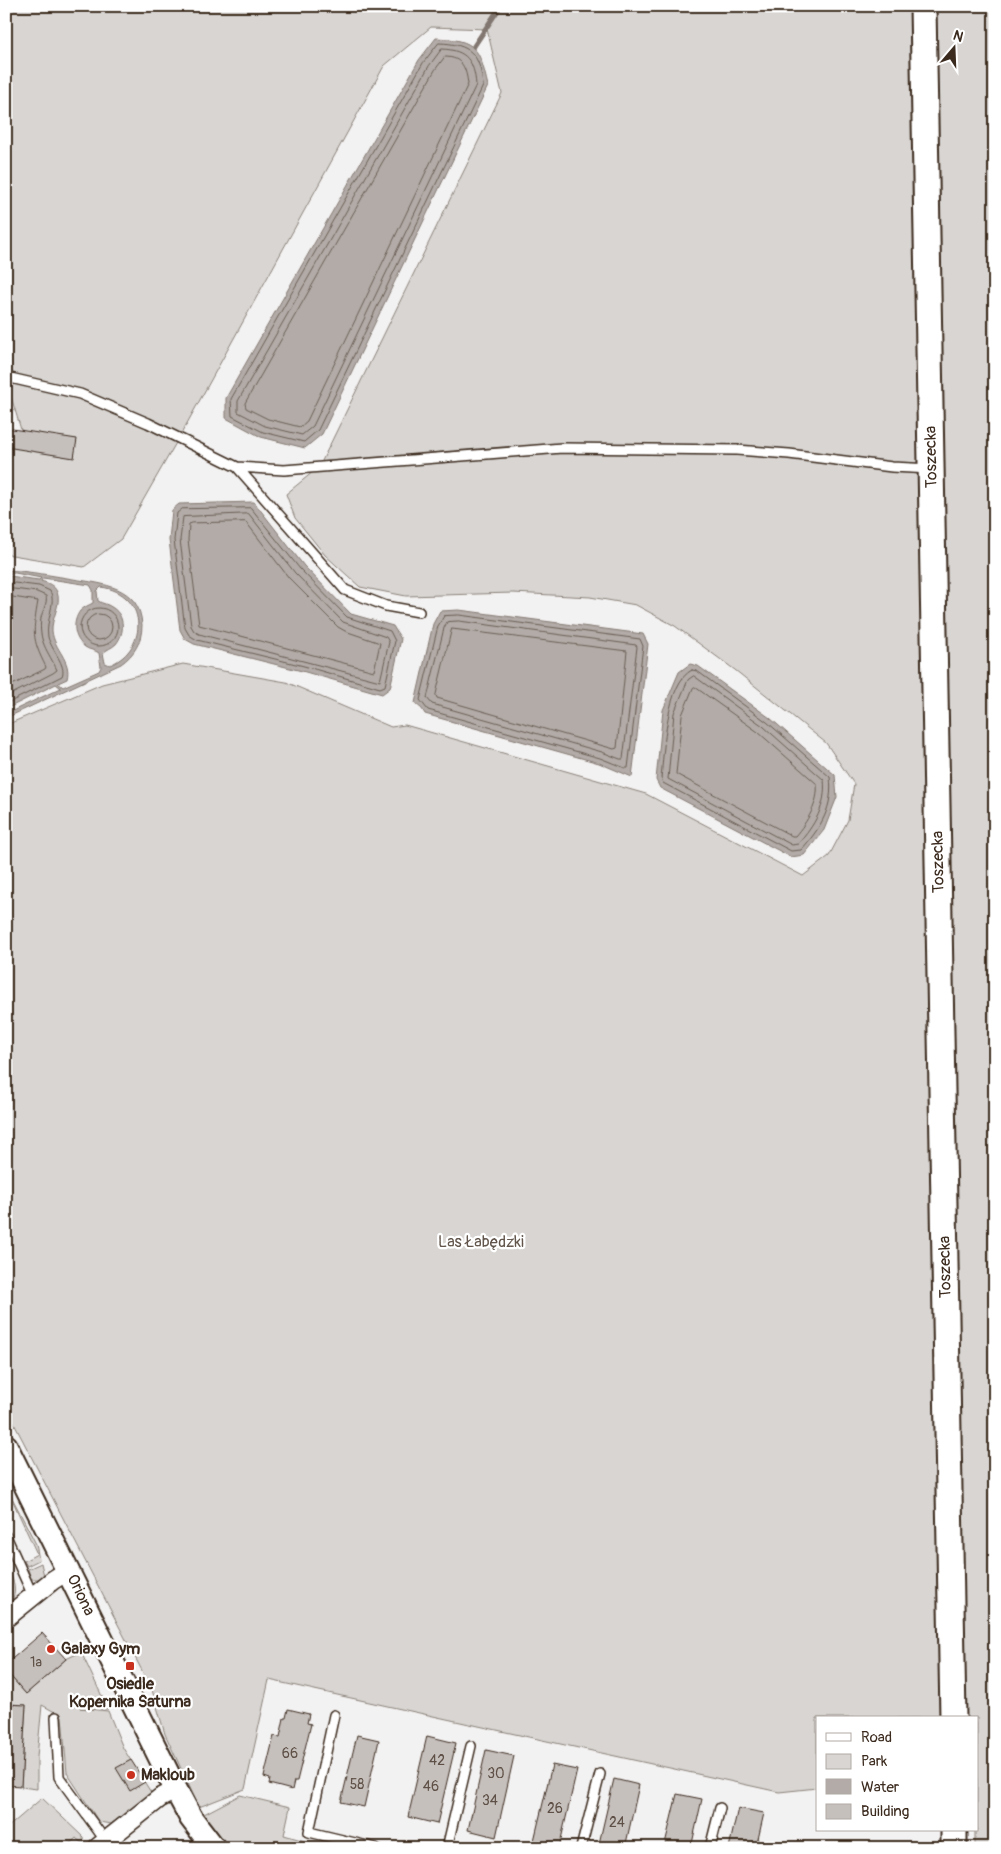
<svg xmlns="http://www.w3.org/2000/svg" width="1001" height="1854" font-family="Pangolin,sans-serif">
  <rect width="100%" height="100%" fill="#f3f2f2"/>
  <filter id="ink" filterUnits="userSpaceOnUse"><feTurbulence type="fractalNoise" baseFrequency=".02" numOctaves="2"/><feDisplacementMap in="SourceGraphic" scale="10" xChannelSelector="R" yChannelSelector="G"/><feConvolveMatrix kernelMatrix="1 2 1 2 8 2 1 2 1" color-interpolation-filters="sRGB"/></filter>
  <g filter="url(#ink)">
    <path fill="#d8d5d2" stroke="#8a8078" d="M6 6H995V1848H975V1830H977V1718H817V1788L779 1792 269 1680 245 1789 199 1807 165 1734 152 1690 6 1408V725L102 684 183 664 286 682 391 727 405 725 646 794 803 876 829 856 848 820 854 784 826 743 735 670 675 626 636 605 590 597 513 593 406 596 360 587 325 555 295 518 286 494 319 467 502 93 487 29 431 27 384 66 185 427 121 539 84 567 6 554V440L22 433 6 380Z
      M6 1486 36 1544 39 1560 27 1566 24 1561 37 1554 11 1497 6 1499Z
      M41 1563 44 1576 39 1579H31L28 1569Z
      M6 1564C13 1579 21 1595 6 1607Z
      M81 1652 108 1709 80 1708 108 1711 123 1748 152 1794 111 1824 99 1822 67 1773 62 1716 42 1705 37 1757V1789L21 1787 26 1705 6 1704V1671L26 1694 66 1659Z
      M240 1795 290 1807 284 1835 329 1848H227L203 1819 206 1817 204 1814Z
      M42 1798 83 1837 84 1845 76 1838 65 1848H6V1829Z"/>
    <path fill="#b2aba7" stroke="#827770" fill-rule="evenodd" d="M436 38C477 40 479 48 488 86L322 434 305 448 261 437 226 418V398L419 60Z
      M254 502 304 566 351 614 393 626 401 639 390 688 382 694 302 671 194 644 185 639 180 630 169 540 172 510 179 504Z
      M6 570 20 571C38 573 55 576 73 579 103 584 140 586 142 625 142 642 134 655 121 664L6 718V714L61 688 56 684 6 709V578L9 576 39 580 41 578 15 573 6 574ZM43 578 90 585 93 590V603C89 605 84 607 80 611 72 622 73 638 85 647 89 650 95 650 99 653L101 667 99 671 63 687 58 683 67 679C72 660 54 650 52 631 51 618 62 604 57 592 54 585 48 583 41 581ZM101 587C147 593 150 648 110 665L105 663 103 653C107 649 112 648 116 644 125 633 125 616 113 608 108 604 103 604 98 601L97 591Z
      M459 610 643 634 648 644 632 777 599 763 425 714 422 709 415 703 433 624 440 611Z
      M690 664 698 666 770 718 835 775 837 797 824 830 804 855 791 857 660 788 656 780 663 710 679 672Z"/>
    <g fill="none" stroke-linecap="round" stroke-linejoin="round">
      <path stroke="#6b5e55" stroke-width="1" d="M439 43C471 44 480 54 483 86L318 430 304 442 263 432 232 416 231 399 423 63Z
        M442 49C467 50 474 61 476 85L313 426 302 435 265 426 238 412V401L429 66Z
        M445 57C463 57 466 69 468 84L307 421 300 427 268 419 246 408 245 403 435 70Z
        M251 508 300 569 347 617 390 631 395 641 385 686 380 688 304 666 197 640 189 635 185 628 174 540 177 513 182 509Z
        M249 514 295 573 343 622 386 637 389 642 380 681 199 634 194 631 191 626 180 540 183 517Z
        M246 522 289 578 338 627 345 631 380 643 374 671 199 625 188 540 189 524 192 523Z
        M6 582 39 586 50 591C57 602 45 621 48 637 51 649 67 666 62 676L6 704
        M6 588 37 592 46 596C48 603 42 611 41 618 38 642 48 651 57 670L53 673 6 697
        M6 596 38 601C33 631 31 638 46 667L45 669 6 688
        M80 627a19 19 0 1 1 38 0a19 19 0 1 1-38 0Z
        M86 627a13 13 0 1 1 26 0a13 13 0 1 1-26 0Z
        M459 615 640 639 643 646 628 768H625L600 758 428 710 420 700 438 626 444 616Z
        M459 621 636 645 637 647 623 759H620L602 752 432 704 427 698 444 628 447 622Z
        M452 629 627 651 617 748 614 749 437 698 436 695Z
        M692 670 697 671 767 722 830 777C834 807 820 829 801 850L791 851 663 783 661 778C664 752 666 682 692 670Z
        M694 676 763 726 824 780C827 805 814 826 798 844L792 845 668 779 674 713 688 680Z
        M695 687 758 732 817 784C819 803 807 822 795 836H792L676 774 682 715 693 688Z"/>
      <path stroke="#827770" stroke-width="5" d="M474 46 500 7 503 6"/>
    </g>
    <path fill="#c6c0bd" stroke="#3b2a1e" d="M6 428 77 439 74 458 6 447Z
      M42 1633 66 1659 26 1694 6 1671V1664Z
      M6 1704 26 1705 21 1786 6 1785Z
      M288 1709 309 1714 307 1723 311 1724 297 1781H294L292 1790 269 1784 270 1779 264 1777 274 1736 280 1737 284 1718H286Z
      M357 1735 379 1740 364 1807 341 1802Z
      M427 1736 456 1743 437 1824 408 1817Z
      M486 1750 514 1756 496 1837 468 1830Z
      M131 1760 145 1782 130 1791 116 1768Z
      M552 1765 577 1770 559 1848H544L533 1845Z
      M614 1779 639 1785 625 1848H598Z
      M677 1794 702 1799 691 1848H664Z
      M738 1808 764 1813 756 1848H729Z"/>
    <g fill="none" stroke-linecap="round" stroke-linejoin="round">
      <g stroke="#3b2a1e" stroke-width="12">
        <path id="service" d="M6 377 80 394 148 423 237 467 284 470 562 448 737 450 789 454 892 467 931 469
          M237 467 345 590 386 606 419 612
          M6 1536 33 1596
          M334 1715 309 1832 376 1848
          M56 1717 59 1777 105 1840
          M447 1848 471 1746
          M581 1848 600 1774
          M710 1848 720 1808"/>
      </g>
      <g stroke="#3b2a1e" stroke-width="21">
        <path id="minor" d="M6 1618 53 1580 69 1570
          M97 1848 160 1798 176 1790"/>
      </g>
      <g stroke="#3b2a1e" stroke-width="26">
        <path id="tertiary" d="M6 1446 176 1790 191 1818 214 1848"/>
      </g>
      <g stroke="#3b2a1e" stroke-width="29">
        <path id="secondary" d="M923 6 953 1718
          M954 1830V1848"/>
      </g>
      <use href="#service" stroke="#fff" stroke-width="9"/>
      <use href="#minor" stroke="#fff" stroke-width="18"/>
      <use href="#tertiary" stroke="#fff" stroke-width="22"/>
      <use href="#secondary" stroke="#fff" stroke-width="25"/>
    </g>
  </g>
  <g fill="#c8321e" stroke="#fff" stroke-width="2">
    <circle cx="51" cy="1649" r="5"/>
    <rect x="125" y="1661" width="10" height="10" rx="2.5"/>
    <circle cx="131" cy="1775" r="5"/>
  </g>
  <g text-anchor="middle" dominant-baseline="central" stroke-width="4.5" stroke-linejoin="round" paint-order="stroke">
    <g font-size="14" fill="#5e5046">
      <text x="36" y="1662">1a</text>
      <text x="290" y="1753">66</text>
      <text x="437" y="1760">42</text>
      <text x="496" y="1773">30</text>
      <text x="357" y="1784">58</text>
      <text x="431" y="1786">46</text>
      <text x="490" y="1800">34</text>
      <text x="555" y="1808">26</text>
      <text x="617" y="1822">24</text>
    </g>
    <g font-size="16" fill="#3b2a1e" stroke="#fff">
      <text transform="translate(931 457) rotate(-91)">Toszecka</text>
      <text transform="translate(938 862) rotate(-91)">Toszecka</text>
      <text transform="translate(945 1267) rotate(-91)">Toszecka</text>
      <text transform="translate(81 1595) rotate(64)">Oriona</text>
    </g>
    <g font-size="16" fill="#62554b" stroke="#fff">
      <text x="481" y="1242">Las Łabędzki</text>
    </g>
    <g font-size="16" font-weight="bold" fill="#3b2a1e" stroke="#fff" text-anchor="start">
      <text x="61" y="1649">Galaxy Gym</text>
      <text x="130" y="1684" text-anchor="middle">Osiedle<tspan x="130" dy="18">Kopernika Saturna</tspan></text>
      <text x="141" y="1775">Makloub</text>
    </g>
  </g>
  <rect width="1001" height="1854" fill="none" stroke="#fff" stroke-width="25"/>
  <rect x="12" y="12" width="976" height="1829" fill="none" stroke="#3b2a1e" stroke-width="2" filter="url(#ink)"/>
  <rect x="816" y="1716" width="162" height="115" fill="#ffffff" stroke="#b1aaa5"/>
  <rect x="826" y="1733" width="25" height="8" fill="#ffffff" stroke="#b1aaa5"/>
  <text x="861" y="1742" font-size="15" fill="#3b2a1e">Road</text>
  <rect x="826" y="1754" width="25" height="15" fill="#d8d5d2" stroke="#b1aaa5"/>
  <text x="861" y="1766" font-size="15" fill="#3b2a1e">Park</text>
  <rect x="826" y="1779" width="25" height="15" fill="#b2aba7" stroke="#b1aaa5"/>
  <text x="861" y="1792" font-size="15" fill="#3b2a1e">Water</text>
  <rect x="826" y="1804" width="25" height="15" fill="#c6c0bd" stroke="#b1aaa5"/>
  <text x="861" y="1816" font-size="15" fill="#3b2a1e">Building</text>
  <g transform="translate(954 48) rotate(19)" stroke="#ffffff" stroke-width="4" paint-order="stroke">
  <path d="M0-4L9 19L0 12L-9 19Z" fill="#3b2a1e"/>
  <text y="-8" font-size="14" font-weight="bold" text-anchor="middle" fill="#3b2a1e">N</text>
  </g>
</svg>
